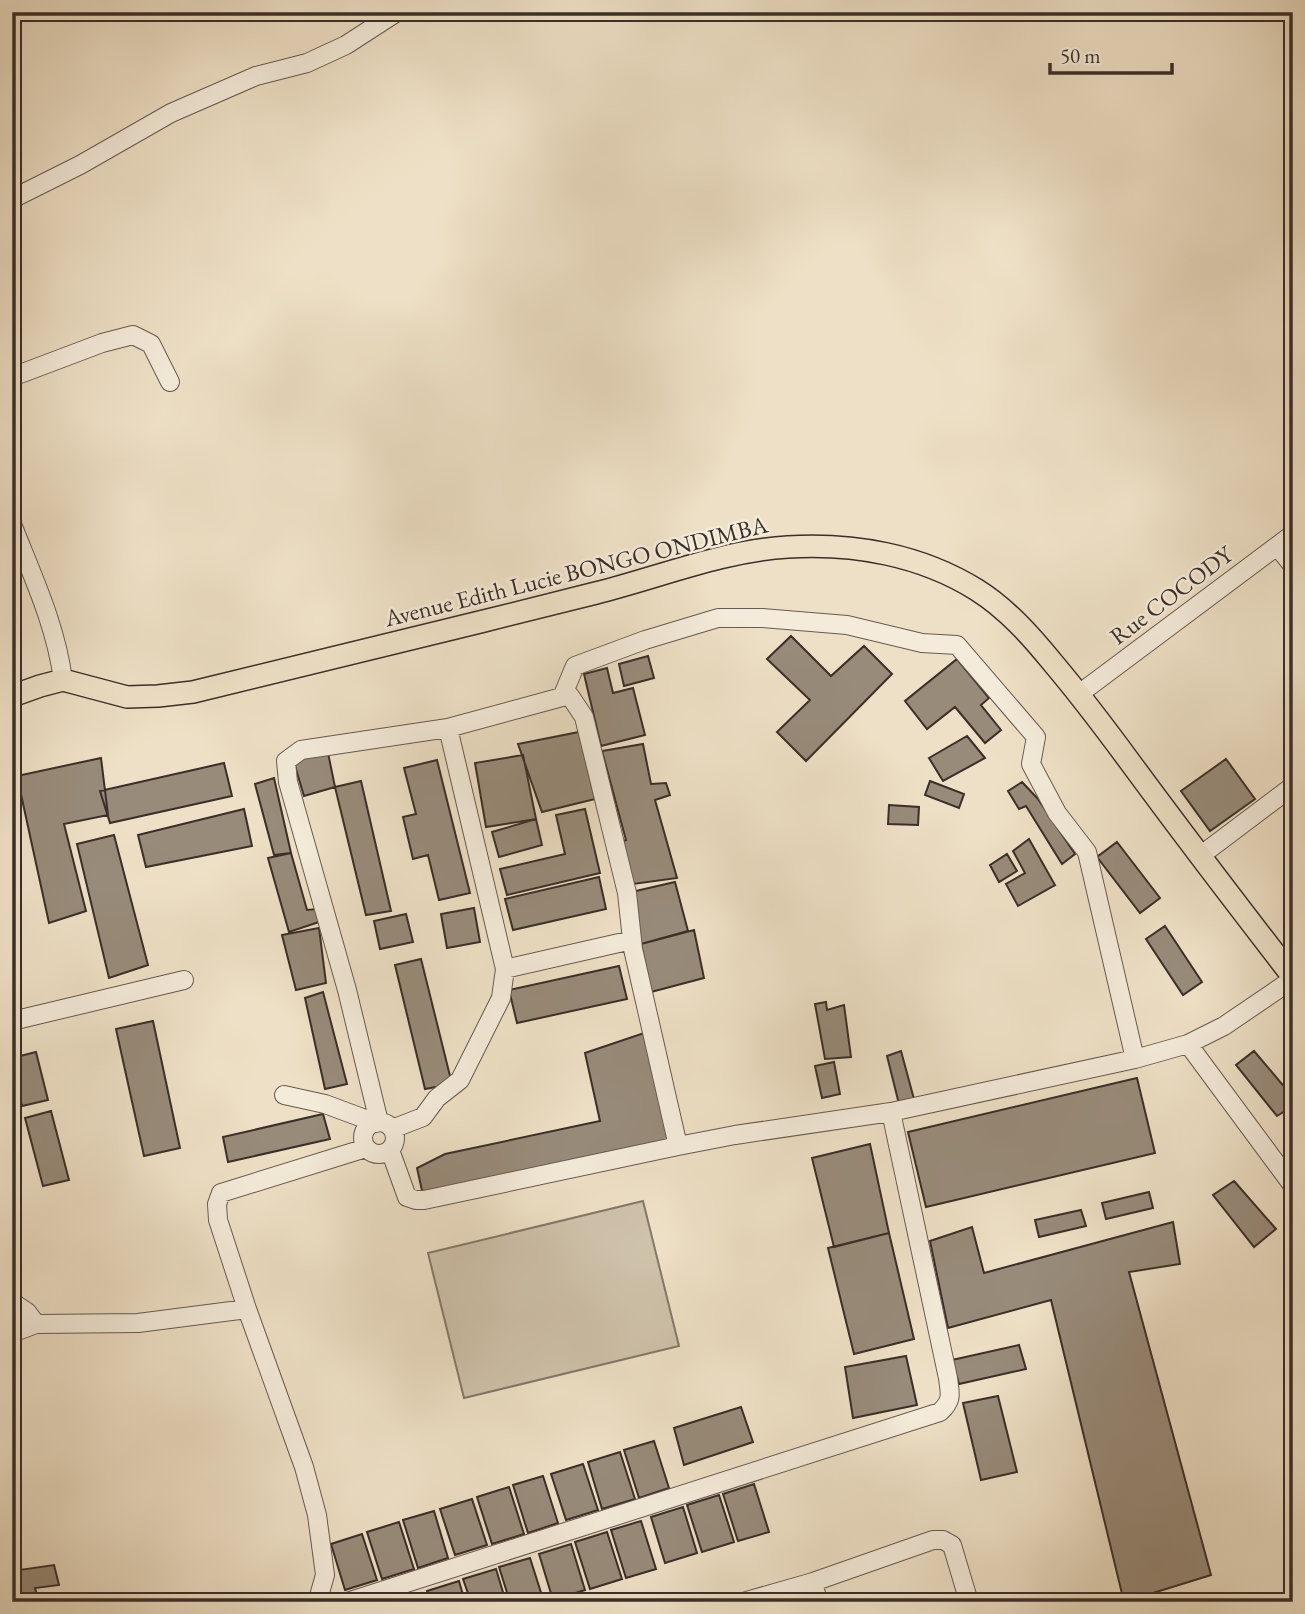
<svg xmlns="http://www.w3.org/2000/svg" width="1305" height="1614" font-family="'EB Garamond',serif">
  <rect width="100%" height="100%" fill="#eee0c6"/>
  <filter id="stains"><feTurbulence type="fractalNoise" baseFrequency=".00286" numOctaves="4"/><feColorMatrix values="0 0 0 0 .2 0 0 0 0 .09 0 0 0 0 .02 0 0 0 .5 -.17"/></filter>
  <radialGradient id="worn" r=".72"><stop offset=".6" stop-color="#630" stop-opacity="0"/><stop offset="1" stop-color="#630" stop-opacity=".3"/></radialGradient>
  <path fill="#cfc2ab" stroke="#84786a" stroke-width="2" d="M643 1201 679 1346 464 1398 428 1253Z"/>
  <path fill="#988b7a" stroke="#3a2e28" stroke-width="2" d="M791 636 831 676 864 646 892 674 806 761 777 732 810 700 767 659Z
    M648 656 654 678 624 686 619 664Z
    M957 659 989 698 981 705 1001 730 985 743 955 707 927 729 905 701Z
    M607 668 613 693 633 688 645 735 601 746 584 674Z
    M579 732 595 799 542 812 518 744Z
    M967 736 985 758 943 781 929 758Z
    M643 744 651 784 666 783 670 795 655 800 677 878 626 885 615 844 626 840 602 751Z
    M327 748 335 787 304 796 292 756Z
    M523 755 536 819 486 827 475 763Z
    M101 758 108 815 64 824 86 911 49 923 17 776Z
    M1226 759 1255 799 1210 831 1181 791Z
    M437 760 470 893 439 900 428 855 413 859 403 817 416 814 404 768Z
    M224 763 232 796 110 823 100 791Z
    M274 778 291 853 274 855 255 784Z
    M361 781 391 911 366 915 335 787Z
    M930 781 964 794 959 808 925 795Z
    M1022 782 1038 799 1075 854 1062 864 1026 806 1019 809 1008 791Z
    M889 805 919 807 918 825 888 824Z
    M244 809 252 846 146 867 138 835Z
    M585 809 600 873 507 895 500 869 565 854 556 815Z
    M536 819 542 845 499 857 492 832Z
    M114 835 148 965 109 978 77 844Z
    M1029 839 1055 885 1018 906 1006 884 1025 873 1013 851Z
    M1117 842 1160 898 1140 913 1097 857Z
    M291 853 307 910 317 909 319 922 289 932 268 858Z
    M1007 854 1017 871 999 882 990 865Z
    M599 877 606 909 513 930 505 899Z
    M675 882 688 931 641 944 627 893Z
    M474 908 480 942 447 948 441 914Z
    M406 914 413 942 380 949 374 921Z
    M1165 926 1202 982 1183 995 1146 939Z
    M319 928 326 983 296 990 282 935Z
    M694 930 704 978 651 992 641 944Z
    M421 959 452 1084 425 1089 395 965Z
    M619 966 627 999 517 1023 509 990Z
    M323 992 347 1084 325 1089 305 998Z
    M826 1002 827 1010 844 1005 851 1057 825 1059 815 1004Z
    M153 1021 180 1148 144 1156 116 1029Z
    M647 1032 677 1141 423 1195 417 1168 445 1154 600 1121 585 1053Z
    M901 1051 914 1099 899 1104 887 1056Z
    M1254 1051 1293 1097V1106L1277 1116 1236 1065Z
    M36 1052 48 1100 22 1106 12 1068V1058Z
    M834 1062 840 1094 822 1098 815 1066Z
    M1137 1078 1155 1153 926 1207 908 1132Z
    M51 1111 69 1180 43 1186 25 1118Z
    M323 1114 330 1139 228 1162 223 1137Z
    M870 1144 889 1233 834 1247 812 1158Z
    M1234 1181 1276 1229 1254 1247 1213 1195Z
    M1149 1192 1153 1208 1106 1219 1102 1203Z
    M1081 1210 1086 1226 1039 1237 1035 1220Z
    M1173 1222 1180 1264 1129 1272 1211 1575 1124 1602 1051 1300 948 1328 930 1241 972 1227 984 1273Z
    M889 1233 914 1339 854 1354 828 1248Z
    M1019 1345 1026 1369 959 1384 952 1360Z
    M906 1356 917 1405 853 1418 845 1367Z
    M998 1396 1017 1472 981 1480 963 1403Z
    M741 1407 753 1442 684 1465 674 1428Z
    M654 1441 669 1488 639 1498 624 1450Z
    M620 1452 635 1499 602 1509 588 1462Z
    M583 1464 598 1510 566 1520 551 1474Z
    M543 1476 558 1523 528 1533 513 1485Z
    M754 1484 769 1532 738 1541 723 1494Z
    M509 1487 524 1534 492 1544 477 1497Z
    M719 1495 734 1542 702 1552 687 1505Z
    M472 1499 487 1545 455 1555 440 1509Z
    M683 1507 697 1553 665 1563 651 1517Z
    M434 1511 448 1558 418 1568 403 1520Z
    M641 1521 656 1569 626 1578 611 1530Z
    M399 1522 414 1569 382 1579 367 1532Z
    M607 1532 622 1579 590 1589 575 1542Z
    M362 1534 377 1580 345 1590 331 1544Z
    M571 1544 585 1590 553 1600 539 1554Z
    M530 1558 544 1602H510L499 1567Z
    M54 1565 59 1585 35 1588 39 1602H12V1571Z
    M496 1569 506 1602H471L463 1579Z
    M459 1581 465 1602H430L427 1591Z
    M422 1593 425 1602H393Z"/>
  <g fill="none" stroke-linecap="round" stroke-linejoin="round">
    <g stroke="#675a50" stroke-width="20">
      <path id="minor" d="M12 199 80 165 171 113 256 76 307 63 346 45 397 12
        M12 377 102 343 133 335 151 344 170 382
        M12 524C32 575 56 625 63 680
        M1277 546 1293 566
        M1079 694 1293 534
        M562 697 575 666 645 640 718 618H762L847 625 922 643 957 645 1036 737 1031 764 1057 813 1087 852 1135 1059
        M448 728 505 969
        M1200 856 1293 786
        M12 1021 184 980
        M1188 1044 1293 1186
        M284 1095 325 1104 376 1123
        M363 1138a16 16 0 1 1 32 0a16 16 0 1 1-32 0Z
        M379 1122 347 990 288 782 286 761 301 750 448 728 562 697 570 696 584 717 627 893 633 949 678 1146
        M392 1129 423 1117 437 1098 460 1080 501 998 505 969 632 940
        M390 1150 407 1197 416 1200H424L678 1146 735 1135 891 1112 1135 1059 1188 1044 1224 1026 1293 979
        M12 1302 27 1312 36 1324
        M12 1333 36 1324 138 1323 247 1309
        M813 1582 818 1602
        M316 1602 319 1596 325 1575 317 1515 304 1467 247 1309 218 1220 217 1204 221 1193 366 1148
        M347 1602 940 1412C953 1400 950 1394 948 1378L891 1112
        M743 1602 813 1582 933 1540H943L952 1545 969 1602"/>
    </g>
    <g stroke="#3a2e28" stroke-width="24">
      <path id="major" d="M12 696 40 686 63 680 127 697 158 696 193 692C328 659 462 627 596 593 660 577 722 551 788 547 854 543 921 555 977 590 1007 609 1031 636 1053 663 1080 695 1105 728 1130 762 1183 834 1238 906 1293 977"/>
    </g>
    <use href="#minor" stroke="#f4ebda" stroke-width="18"/>
    <use href="#major" stroke="#eee0c6" stroke-width="21"/>
  </g>
  <g text-anchor="middle" dominant-baseline="central" stroke-width="5" stroke-linejoin="round" paint-order="stroke">
    <g font-size="24" fill="#3a2e28" stroke="#f4ebda">
      <text transform="translate(576 571) rotate(-14)">Avenue Edith Lucie BONGO ONDIMBA</text>
      <text transform="translate(1171 595) rotate(-37)">Rue COCODY</text>
    </g>
  </g>
  <rect width="1305" height="1614" fill="none" stroke="#eee0c6" stroke-width="42"/>
  <rect x="14" y="14" width="1277" height="1586" fill="none" stroke="#3a2e28" stroke-width="3.5"/>
  <rect x="21" y="21" width="1263" height="1572" fill="none" stroke="#3a2e28" stroke-width="2"/>
  <path d="M1050 63v10h122v-10" fill="none" stroke="#3a2e28" stroke-width="3.5"/>
  <text x="1060" y="63" font-size="21" fill="#3a2e28" stroke="#f4ebda" stroke-width="5" paint-order="stroke">50 m</text>
  <rect width="100%" height="100%" filter="url(#stains)"/>
  <rect width="100%" height="100%" fill="url(#worn)"/>
</svg>
